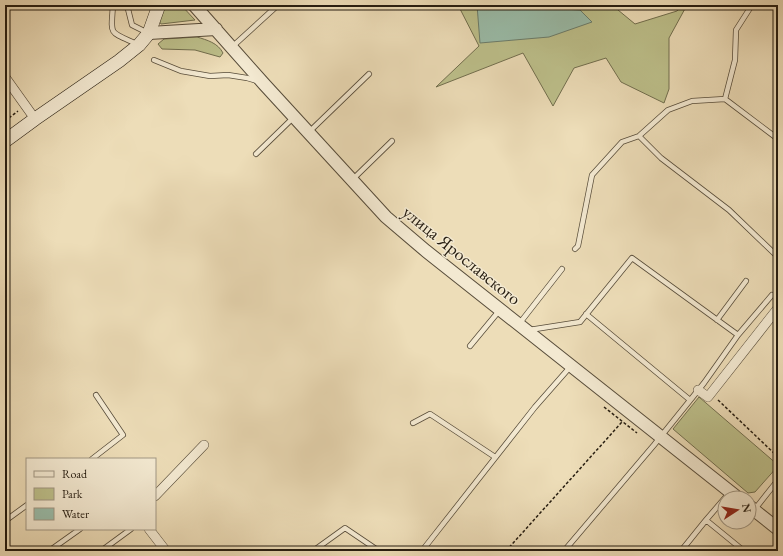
<svg xmlns="http://www.w3.org/2000/svg" width="783" height="556" font-family="'EB Garamond',serif">
  <rect width="100%" height="100%" fill="#edddb8"/>
  <filter id="stains"><feTurbulence type="fractalNoise" baseFrequency=".005" numOctaves="4"/><feColorMatrix values="0 0 0 0 .2 0 0 0 0 .09 0 0 0 0 .02 0 0 0 .5 -.17"/></filter>
  <radialGradient id="worn" r=".72"><stop offset=".6" stop-color="#630" stop-opacity="0"/><stop offset="1" stop-color="#630" stop-opacity=".3"/></radialGradient>
  <path fill="#bdc08b" stroke="#716e4e" d="M165 5H181L195 20 161 24 159 21Z
    M458 5H612L635 24 677 11 682 5H687L669 38V89L664 103 621 82 606 58 574 68 553 106 523 53 436 87 479 46Z
    M197 37C207 40 218 43 223 53L220 57 195 50 162 49 158 44 164 39Z
    M699 397 778 465V466L755 492 748 493 673 429Z"/>
  <path fill="#9abdaa" stroke="#6b7d6c" d="M477 5H532L533 7 580 10 592 22 549 37 480 43Z"/>
  <g fill="none" stroke-linecap="round" stroke-linejoin="round">
    <g stroke="#574c3a" stroke-width="6">
      <path id="service" d="M113 5C111 36 108 31 137 44
        M127 5 132 25 148 33
        M232 47 278 5
        M154 60 181 71 210 76 228 75 247 78 257 81
        M725 99 778 139
        M309 132 369 74
        M639 136 661 158 729 210 778 257
        M256 154 293 118
        M352 180 392 141
        M575 249 578 246 592 175 622 142 639 136 668 110 692 101 725 99 735 60 736 30 752 5
        M586 314 690 400
        M717 320 746 281
        M519 324 562 269
        M529 330 580 322 632 258 738 335
        M470 346 499 311
        M413 423 430 414 495 457
        M92 459 123 435 96 395
        M730 492 706 520 744 551
        M755 509 778 480
        M5 521 27 505
        M425 547 535 407 571 366
        M49 551 80 529
        M101 551 131 529
        M313 551 345 528 379 551
        M564 551 654 445 704 383 738 335 772 295
        M681 551 706 520"/>
    </g>
    <g stroke="#574c3a" stroke-width="10">
      <path id="minor" d="M5 77 35 119
        M698 390 708 397 778 308
        M155 496 204 445
        M149 529 166 551"/>
    </g>
    <g stroke="#574c3a" stroke-width="14">
      <path id="tertiary" d="M194 5 264 84 386 217 426 251 738 498
        M149 33 216 29
        M749 506 778 529"/>
    </g>
    <g stroke="#251c10" stroke-width="14">
      <path id="secondary" d="M5 141 35 119 119 61 139 45 149 33 159 5"/>
    </g>
    <path stroke="#251c10" stroke-width="1.5" stroke-dasharray="3 2" stroke-linecap="butt" d="M5 121 18 111
      M718 400 778 457
      M604 407 637 433
      M506 551 622 422"/>
    <use href="#service" stroke="#f3e9d1" stroke-width="4.5"/>
    <use href="#minor" stroke="#f3e9d1" stroke-width="9"/>
    <use href="#tertiary" stroke="#f3e9d1" stroke-width="12"/>
    <use href="#secondary" stroke="#f3e9d1" stroke-width="13"/>
  </g>
  <g text-anchor="middle" dominant-baseline="central" stroke-width="3" stroke-linejoin="round" paint-order="stroke">
    <g font-size="18" fill="#251c10" stroke="#f3e9d1">
      <text transform="translate(462 255) rotate(39)">улица Ярославского</text>
    </g>
  </g>
  <rect width="783" height="556" fill="none" stroke="#edddb8" stroke-width="20"/>
  <rect x="6" y="6" width="771" height="544" fill="none" stroke="#251c10" stroke-width="2"/>
  <rect x="10" y="10" width="763" height="536" fill="none" stroke="#251c10"/>
  <rect x="26" y="458" width="130" height="72" fill="#f3e9d1" stroke="#a19784"/>
  <rect x="34" y="471" width="20" height="6" fill="#f3e9d1" stroke="#a19784"/>
  <text x="62" y="478" font-size="12" fill="#251c10">Road</text>
  <rect x="34" y="488" width="20" height="12" fill="#bdc08b" stroke="#a19784"/>
  <text x="62" y="498" font-size="12" fill="#251c10">Park</text>
  <rect x="34" y="508" width="20" height="12" fill="#9abdaa" stroke="#a19784"/>
  <text x="62" y="518" font-size="12" fill="#251c10">Water</text>
  <g transform="translate(737 510) rotate(78)"><circle r="19" fill="#f3e9d1" stroke="#a19784"/>
  <path d="M0-3L7 15L0 10L-7 15Z" fill="#8f2418"/>
  <text y="-6" font-size="11" font-weight="bold" text-anchor="middle" fill="#251c10">N</text>
  </g>
  <rect width="100%" height="100%" filter="url(#stains)"/>
  <rect width="100%" height="100%" fill="url(#worn)"/>
</svg>
